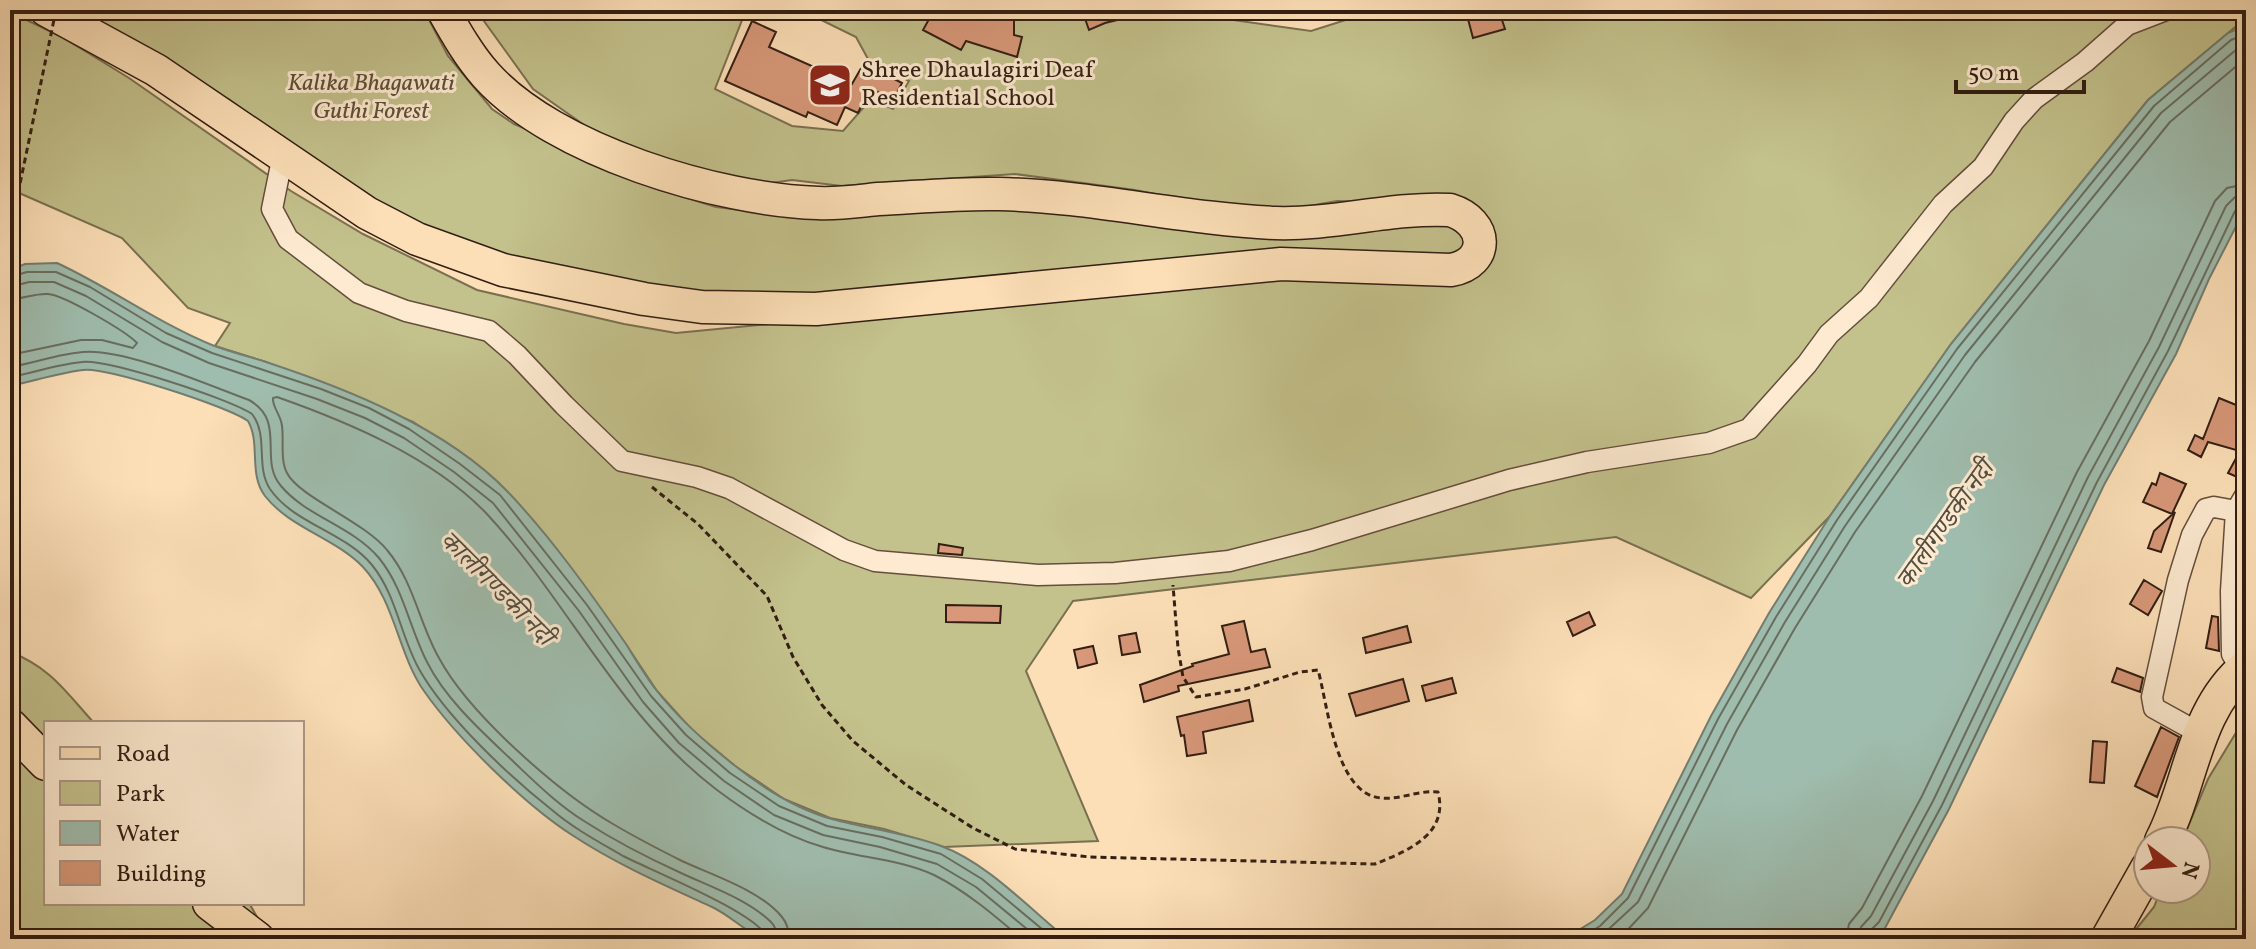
<svg xmlns="http://www.w3.org/2000/svg" width="2256" height="949" font-family="Vollkorn,'Noto Serif Devanagari',serif">
  <rect width="100%" height="100%" fill="#fcdfb7"/>
  <filter id="stains"><feTurbulence type="fractalNoise" baseFrequency=".0025" numOctaves="4"/><feColorMatrix values="0 0 0 0 .2 0 0 0 0 .09 0 0 0 0 .02 0 0 0 .5 -.17"/></filter>
  <radialGradient id="worn" r=".72"><stop offset=".6" stop-color="#630" stop-opacity="0"/><stop offset="1" stop-color="#630" stop-opacity=".3"/></radialGradient>
  <path fill="#c3c18c" stroke="#7a7050" stroke-width="2" d="M75 10H424L448 56 492 109 514 124 603 161 651 187 716 207 766 213 964 205 1460 221 1467 255 778 303 541 270 412 224 340 183 230 100Z
    M476 10H746L715 89 792 126 843 131 871 99 893 109 909 81 868 59 856 37 801 10H1163L1311 31 1377 10H2246V18L2148 100 1951 344 1830 516 1751 598 1616 537 1073 601 1026 671 1098 841 944 847 884 829 830 818 784 799 735 766 692 730 657 691 625 643 547 539 505 490 465 457 413 422 266 362 215 346 230 323 188 308 122 238 10 189V12L62 37 129 78 291 191 363 234 477 290 624 324 676 333 1292 273 1462 279 1490 223 1378 202 1337 201 1281 211H1244L1135 190 1015 174 842 186 792 180 749 186 698 173 590 129 533 89Z
    M10 652C50 667 66 692 94 723H46V903H249L260 922 280 939H10Z
    M2246 716V939H2128L2154 907 2161 889H2196V841H2182L2208 779Z"/>
  <path fill="#9fbdae" stroke="#737d70" stroke-width="2" d="M2246 25V207L2209 279 2176 354 2104 485 1949 809 1885 928 1872 939H1564L1595 920 1622 894 1711 716 1769 613 1830 516 1951 344 2148 100 2228 33Z
    M57 263C111 288 158 323 212 345 230 352 248 356 266 362 348 389 446 428 507 491 551 537 590 592 626 644 636 660 646 677 657 691 679 719 706 743 734 765 763 788 796 809 832 819 868 829 906 833 941 846 986 862 1030 909 1067 939 990 939 913 939 836 939 820 939 776 943 763 939 749 934 728 914 712 907 664 885 616 864 572 835 524 804 457 738 424 691 398 654 395 601 363 567 335 538 290 528 265 496 248 473 261 444 248 421 227 406 106 367 83 370 58 373 34 381 10 386V270L25 264Z"/>
  <g fill="none" stroke-linecap="round" stroke-linejoin="round">
    <path stroke="#686e60" stroke-width="2" d="M10 277 27 272H56L90 287 166 333 212 353 321 389 369 408 409 429 460 464 500 495 587 605 651 696 686 735 730 773 779 806 827 826 882 837 941 854 982 879 1054 939
      M10 287 29 282H54L86 296 162 342 209 363 317 399 365 418 404 438 454 472 493 503 579 611 643 702 679 743 724 781 774 815 823 835 880 847 937 864 976 887 1039 939
      M10 299C23 299 35 293 48 294 64 295 127 332 137 343L133 348 102 340H81L10 355
      M10 367C34 363 58 354 83 352 124 348 208 385 249 400 287 421 258 460 281 486 307 517 352 526 379 558 404 589 409 627 427 662 447 702 487 736 519 767 539 786 560 806 584 821 615 841 648 858 681 873 711 887 747 899 771 922 776 927 777 932 777 939
      M10 377C34 373 58 364 82 362 108 359 230 399 252 414 269 436 255 466 270 489 294 524 345 532 372 565 397 596 400 635 419 669 446 717 509 776 552 810 573 828 599 842 623 856 648 869 765 916 767 939
      M789 939C789 931 787 923 782 917 760 890 712 875 682 861 658 849 635 837 613 824 558 792 469 714 439 658 419 623 414 582 387 550 365 522 299 497 287 473 280 460 284 440 282 426 281 415 272 407 273 398L277 397C348 422 432 457 486 513 569 602 619 716 717 790 749 814 784 836 823 847 859 858 900 859 934 875 966 891 995 916 1022 939
      M1579 939 1600 926 1628 898 1718 719 1776 617 1837 520 1957 349 2154 106 2231 40 2246 34
      M1598 939 1638 902 1727 724 1785 622 1845 526 1965 355 2161 113 2237 49 2246 45
      M1619 939 1648 908 1737 730 1795 628 1855 532 1975 362 2170 122 2246 58
      M1846 939 1849 924 1862 908 1922 796 2077 472 2149 341 2215 201 2227 188 2246 184
      M1858 939 1861 927 1871 916 1933 801 2088 477 2159 347 2226 206 2235 197 2246 196
      M1868 939 1870 931 1879 922 1942 805 2097 482 2168 351 2235 211 2240 206H2246"/>
  </g>
  <path fill="#d89879" stroke="#321e13" stroke-width="2" d="M934 10H969L985 18V10H1014V35L1022 37 1017 57 966 41 961 50 923 30Z
    M1082 10H1138V15L1105 23 1089 30Z
    M1499 11 1505 29 1473 38 1468 19Z
    M752 21 776 32 769 47 852 84 864 63 902 83 893 100 870 88 858 113 845 107 837 125 808 112 806 117 725 81Z
    M2219 398 2246 409V481L2228 473 2240 451 2208 442 2201 457 2188 450 2195 435 2203 439Z
    M2160 473 2186 484 2172 514 2143 502 2152 483 2156 485Z
    M2175 512 2161 552 2148 548 2154 531Z
    M939 544 963 548 962 555 938 553Z
    M2144 580 2162 591 2148 615 2130 604Z
    M946 605 1001 606 1000 623 946 622Z
    M1589 612 1595 625 1573 636 1567 622Z
    M2212 616 2218 617 2219 651 2206 648Z
    M1244 621 1251 652 1265 649 1270 667 1178 686 1179 691 1144 702 1140 685 1193 666 1192 664 1229 654 1222 626Z
    M1407 626 1411 642 1366 653 1363 638Z
    M1136 633 1140 652 1122 655 1119 636Z
    M1093 646 1097 663 1078 668 1074 650Z
    M2117 668 2143 678 2140 692 2112 682Z
    M1452 678 1456 693 1426 701 1422 686Z
    M1403 679 1409 701 1356 716 1349 694Z
    M1249 700 1253 721 1203 732 1206 753 1187 756 1184 735 1181 736 1177 717Z
    M2161 727 2179 737 2157 797 2135 786Z
    M2093 741 2107 742 2104 783 2090 782Z"/>
  <g fill="none" stroke-linecap="round" stroke-linejoin="round">
    <g stroke="#644e3c" stroke-width="23">
      <path id="minor" d="M283 155 272 209 288 239 359 293 406 311 489 331 517 355 564 405 622 461 697 477 729 488 844 550 875 561 1038 575 1115 573 1229 561 1312 540 1509 480 1587 462 1709 443 1749 429 1807 364 1829 334 1869 298 1943 204 1983 167 2014 121 2034 99 2085 62 2127 25 2166 10
        M2242 671 2232 654 2231 591 2236 511 2246 494
        M2201 734 2154 708 2152 697 2178 580 2192 535 2206 509 2214 507 2236 511"/>
    </g>
    <g stroke="#321e13" stroke-width="35">
      <path id="primary" d="M46 10 156 70 367 213 417 239 503 270 644 299 702 307 816 309 1281 264 1451 270C1490 263 1489 222 1450 210 1392 207 1334 225 1275 223 1183 219 1091 196 999 194 959 193 918 197 878 199 858 201 838 204 818 203 719 200 554 151 486 75 469 56 456 33 443 10"/>
    </g>
    <g stroke="#321e13" stroke-width="37">
      <path id="trunk" d="M10 726 46 763
        M2162 841C2192 784 2193 711 2246 667
        M210 903 257 939
        M2108 939 2148 868"/>
    </g>
    <path stroke="#321e13" stroke-width="3" stroke-dasharray="6 4" stroke-linecap="butt" d="M652 487 698 524 767 596 793 657 822 705 853 741 906 785 973 828 1015 849 1090 857 1375 864C1407 851 1449 835 1438 792 1418 790 1400 800 1381 798 1335 794 1328 705 1318 670L1300 672 1245 689 1196 697 1183 677 1178 648 1173 585"/>
    <use href="#minor" stroke="#fdead0" stroke-width="20"/>
    <use href="#primary" stroke="#fcdfb7" stroke-width="32"/>
    <use href="#trunk" stroke="#fcdfb7" stroke-width="34"/>
    <path stroke="#321e13" stroke-width="3" stroke-dasharray="6 4" stroke-linecap="butt" d="M10 232 56 10"/>
  </g>
  <defs>
    <g id="school-square" transform="scale(2.3)"><rect x="-9" y="-9" width="18" height="18" rx="4" fill="#8f2418" stroke="#fdead0"/><path d="M0-5L7-2L0 1L-7-2ZM-4 1L0 2.5L4 1V4Q0 6-4 4Z" fill="#fff"/></g>
  </defs>
  <g fill-rule="evenodd">
    <use href="#school-square" x="830" y="85"/>
  </g>
  <g text-anchor="middle" dominant-baseline="central" stroke-width="6" stroke-linejoin="round" paint-order="stroke">
    <g font-size="24" fill="#321e13" stroke="#fdead0" text-anchor="start">
      <text x="861" y="71">Shree Dhaulagiri Deaf<tspan x="861" dy="28">Residential School</tspan></text>
    </g>
    <g font-size="24" font-style="italic" fill="#5e4f37" stroke="#fdead0">
      <text x="371" y="84">Kalika Bhagawati<tspan x="371" dy="28">Guthi Forest</tspan></text>
    </g>
    <g font-size="26" font-style="italic" fill="#534e42" stroke="#fdead0">
      <text transform="translate(1946 525) rotate(-55)">कालीगण्डकी नदी</text>
      <text transform="translate(496 589) rotate(45)">कालीगण्डकी नदी</text>
    </g>
  </g>
  <rect width="2256" height="949" fill="none" stroke="#fcdfb7" stroke-width="40"/>
  <rect x="12" y="12" width="2232" height="925" fill="none" stroke="#321e13" stroke-width="4"/>
  <rect x="20" y="20" width="2216" height="909" fill="none" stroke="#321e13" stroke-width="2"/>
  <rect x="44" y="721" width="260" height="184" fill="#fdead0" stroke="#ac9884" stroke-width="2"/>
  <rect x="60" y="747" width="40" height="12" fill="#fcdfb7" stroke="#ac9884" stroke-width="2"/>
  <text x="116" y="761" font-size="24" fill="#321e13">Road</text>
  <rect x="60" y="781" width="40" height="24" fill="#c3c18c" stroke="#ac9884" stroke-width="2"/>
  <text x="116" y="801" font-size="24" fill="#321e13">Park</text>
  <rect x="60" y="821" width="40" height="24" fill="#9fbdae" stroke="#ac9884" stroke-width="2"/>
  <text x="116" y="841" font-size="24" fill="#321e13">Water</text>
  <rect x="60" y="861" width="40" height="24" fill="#d89879" stroke="#ac9884" stroke-width="2"/>
  <text x="116" y="881" font-size="24" fill="#321e13">Building</text>
  <g transform="translate(2172 865) rotate(106)"><circle r="38" fill="#fdead0" stroke="#ac9884" stroke-width="2"/>
  <path d="M0-6L14 30L0 20L-14 30Z" fill="#8f2418"/>
  <text y="-12" font-size="22" font-weight="bold" text-anchor="middle" fill="#321e13">N</text>
  </g>
  <path d="M1956 80v12h128v-12" fill="none" stroke="#321e13" stroke-width="4"/>
  <text x="1968" y="80" font-size="24" fill="#321e13" stroke="#fdead0" stroke-width="6" paint-order="stroke">50 m</text>
  <rect width="100%" height="100%" filter="url(#stains)"/>
  <rect width="100%" height="100%" fill="url(#worn)"/>
</svg>
